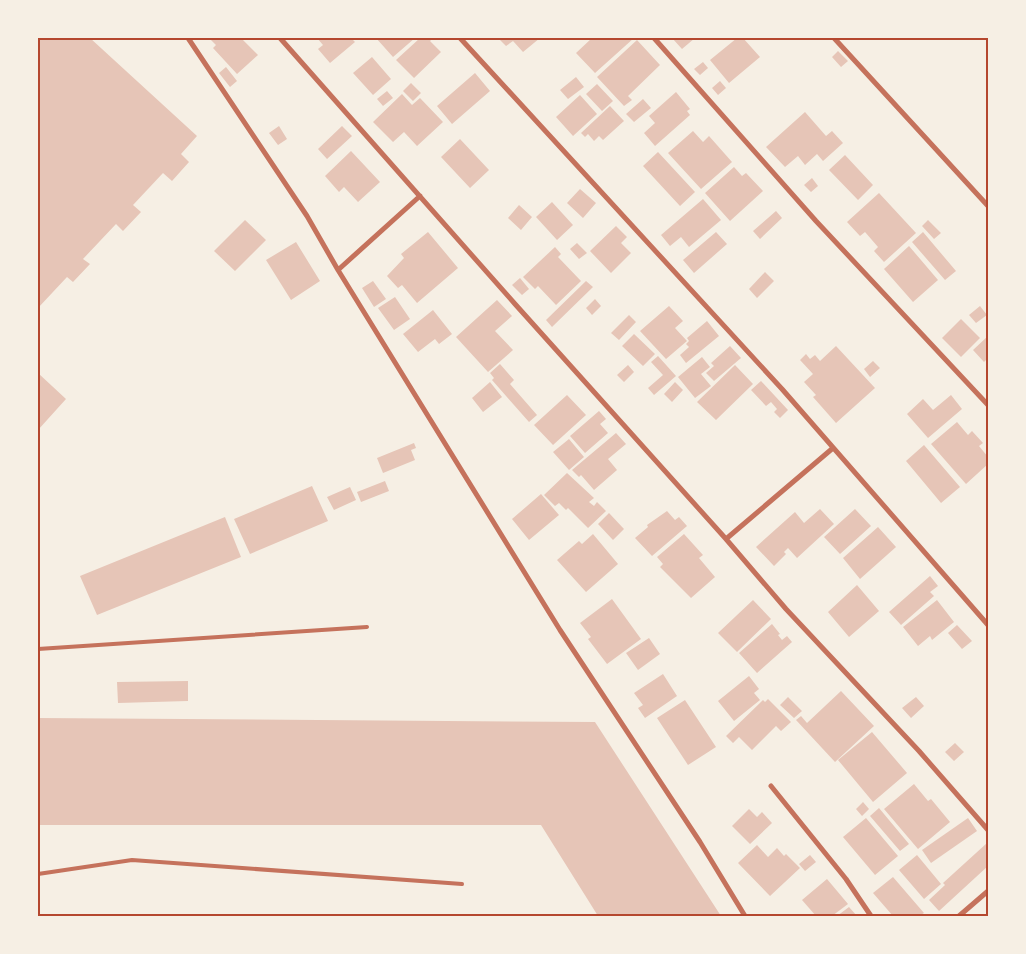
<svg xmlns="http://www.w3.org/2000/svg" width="1026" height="954" font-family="Quicksand,sans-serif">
  <rect width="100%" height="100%" fill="#f6efe4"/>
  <path fill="#e6c5b7" d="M38 38H90L197 136 181 154 189 162 172 181 163 173 133 205 141 212 123 231 116 224 83 259 90 264 73 282 67 277 38 308Z
    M209 38H241L258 55 237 74 213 48 216 45Z
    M317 38H351L355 42 330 63 318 49 323 45Z
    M376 38H415L393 57Z
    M420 38H433L430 41 441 52 414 78 396 60Z
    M498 38H540L523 52 513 41 506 46Z
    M592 38H634L595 73 576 53Z
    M672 38H695L682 49Z
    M737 38H743L760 57 729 83 710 60Z
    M637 40 660 65 628 96 632 100 624 106 597 77Z
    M838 51 848 61 841 67 832 57Z
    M372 57 391 79 373 95 353 73Z
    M703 62 708 68 700 75 694 69Z
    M226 67 237 81 230 87 219 73Z
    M475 73 490 91 452 124 437 106Z
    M576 77 584 87 568 99 560 90Z
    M720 81 726 88 718 95 712 88Z
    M411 83 421 93 413 101 403 91Z
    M597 84 613 101 602 111 586 94Z
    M387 91 393 98 383 106 377 99Z
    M676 92 690 109 687 111 690 115 655 146 644 133 655 123 649 116Z
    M402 94 412 105 420 98 443 122 417 146 404 132 393 142 373 122Z
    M580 95 597 114 573 136 556 117Z
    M643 99 651 108 634 122 626 114Z
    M610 106 624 121 603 140 599 136 594 141 588 134 585 137 581 133Z
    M805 112 826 136 832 131 843 143 823 161 817 154 805 165 798 156 785 167 766 147Z
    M279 126 287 139 278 145 269 133Z
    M342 126 352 136 327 159 318 149Z
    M693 131 703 142 709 136 732 162 701 189 668 153Z
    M460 139 489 170 470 188 441 157Z
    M351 151 380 182 358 202 344 187 339 192 325 176Z
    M658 152 695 192 680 206 643 166Z
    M845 155 873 185 858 200 829 170Z
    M734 167 742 176 746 173 763 191 730 221 705 193Z
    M812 178 818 186 811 192 804 185Z
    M580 189 596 203 583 218 567 203Z
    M879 193 916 233 884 262 874 251 878 247 865 232 860 236 847 222Z
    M703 199 721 220 689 247 681 237 670 246 661 235Z
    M552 202 573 225 557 240 536 217Z
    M519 205 532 217 521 230 508 218Z
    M776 211 782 218 760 239 753 231Z
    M245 220 266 240 235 271 214 251Z
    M928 220 941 233 934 239 922 226Z
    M616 226 627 237 621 243 631 253 611 273 590 251Z
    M428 232 458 268 417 303 402 285 398 288 387 276 404 258 401 254Z
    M716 232 727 244 694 273 683 260Z
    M923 232 956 271 945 280 912 242Z
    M296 242 320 281 291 300 266 260Z
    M577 243 587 253 579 259 570 249Z
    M909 246 938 280 913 302 884 269Z
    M555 247 561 254 558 257 581 281 556 305 538 286 535 289 523 277Z
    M765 272 774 281 757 298 749 289Z
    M520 278 529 289 522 295 512 285Z
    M373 281 386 299 374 307 362 288Z
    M586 281 593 287 552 327 546 320Z
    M395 297 410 319 394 330 378 308Z
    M595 299 601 306 592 315 586 308Z
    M497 300 512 316 495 331 513 350 488 372 456 337Z
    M669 306 683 321 675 328 687 341 666 359 640 331Z
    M980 306 987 315 976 323 969 315Z
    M433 310 452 334 439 344 435 339 418 352 403 334Z
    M629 315 636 322 619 340 611 333Z
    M961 319 980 338 961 357 942 338Z
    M707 321 719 336 686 363 680 355 689 347 686 344 689 341 687 338Z
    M634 334 655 354 643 366 622 346Z
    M988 336V358L984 362 973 350Z
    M730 346 741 358 714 381 706 373 714 366 711 363Z
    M836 346 875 388 836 423 813 397 816 395 804 382 813 374 800 360 806 354 810 359 815 355 820 361Z
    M658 356 676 376 654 395 648 388 663 375 651 362Z
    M702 357 710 367 701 374 711 386 695 398 678 377Z
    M873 361 880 368 870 377 864 369Z
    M500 364 514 380 510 384 537 415 529 422 492 380 494 378 490 373Z
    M628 365 634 372 624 382 617 375Z
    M735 365 753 384 716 420 697 402Z
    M38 373 66 399 38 430Z
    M761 381 788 410 780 418 774 412 777 409 771 402 766 406 751 390Z
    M490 382 502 397 483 412 472 398Z
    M675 382 683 390 672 402 664 394Z
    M567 395 586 415 553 445 534 425Z
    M951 395 962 409 928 438 907 414 923 399 933 410Z
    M599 411 606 419 600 424 608 433 585 453 570 436Z
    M957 422 968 435 972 431 983 443 979 446 988 457V464L966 484 931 444Z
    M616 433 626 444 608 459 617 470 594 490 581 475 579 477 572 470Z
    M569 439 584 457 569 470 553 452Z
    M414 443 416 448 411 450 415 460 383 473 377 458Z
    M924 445 960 487 941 503 906 461Z
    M567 473 594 498 589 502 594 506 597 502 606 511 588 528 568 508 566 510 559 503 555 506 544 495Z
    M385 481 389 491 361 502 357 492Z
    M312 486 328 521 250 554 234 519Z
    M350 487 356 500 334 510 327 497Z
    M541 494 559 515 529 540 512 519Z
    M820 509 834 524 797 558 788 548 784 552 786 554 774 566 756 547 795 512 804 523Z
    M855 509 871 526 840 554 824 537Z
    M667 511 675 520 679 517 687 526 652 556 635 538 648 527 647 525Z
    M609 513 624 529 613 540 598 524Z
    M225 517 241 557 97 615 80 576Z
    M878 527 896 547 860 579 843 558Z
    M593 534 618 564 586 592 557 560 579 541 582 544Z
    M684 534 703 555 699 558 715 577 691 598 660 567 663 564 657 557Z
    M930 576 938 586 930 592 934 596 901 625 889 612Z
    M857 585 879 611 849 637 828 612Z
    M612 599 641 639 607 664 588 639 591 637 580 623Z
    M753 600 771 619 737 652 718 633Z
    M937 600 954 622 932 640 930 636 918 646 903 627Z
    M772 624 780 634 778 635 782 640 787 636 792 642 757 673 739 653Z
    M957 625 972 641 962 649 948 633Z
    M649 638 660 654 638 670 626 653Z
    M663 674 677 696 645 718 638 708 643 705 634 693Z
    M749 676 759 689 754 693 760 700 734 721 718 701Z
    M188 681V701L118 703 117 682Z
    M841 691 874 726 835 762 796 720 801 716 807 723Z
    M788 697 802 711 794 718 780 705Z
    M916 697 924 706 911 718 902 708Z
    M768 699 791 722 781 731 776 726 752 750 739 737 733 743 726 736 763 700 765 702Z
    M685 700 716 747 688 765 657 718Z
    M38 718 595 722 721 916H598L541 825H38Z
    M872 732 907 773 873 802 838 760Z
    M955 743 964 752 954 761 945 752Z
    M914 784 928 801 931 799 950 822 918 849 884 809Z
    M863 802 869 809 862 816 856 809Z
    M879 808 909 844 900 851 870 816Z
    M749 809 757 817 762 812 772 823 750 844 732 826Z
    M866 818 898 856 875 875 843 837Z
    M968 818 977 831 931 863 922 850Z
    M987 843 988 866 939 911 929 900 945 885 943 883Z
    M757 845 768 857 777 848 784 856 786 854 800 868 770 896 738 863Z
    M810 855 816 862 805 871 799 864Z
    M917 855 941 884 924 899 899 870Z
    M893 877 924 913 919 916H893L873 893Z
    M827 879 848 904 832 916H816L802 900Z
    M849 907 857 916H837Z"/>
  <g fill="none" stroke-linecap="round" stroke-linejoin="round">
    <path stroke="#c5725c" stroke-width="4" d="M38 649 367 627
      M38 874 132 860 462 884"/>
    <path stroke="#c5725c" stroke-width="5" d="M188 38 307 216 338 270 560 630 700 842 745 916
      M280 38 515 304 726 539 786 609 919 751 988 830
      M460 38 782 389 988 625
      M654 38 816 221 988 405
      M834 38 988 206
      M338 270 420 196
      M726 539 833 448
      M771 786 846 879 871 916
      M959 916 988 891"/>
  </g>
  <rect width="1026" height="954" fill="none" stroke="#f6efe4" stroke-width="78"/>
  <rect x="39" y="39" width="948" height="876" fill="none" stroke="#b5482f" stroke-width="2"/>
</svg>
